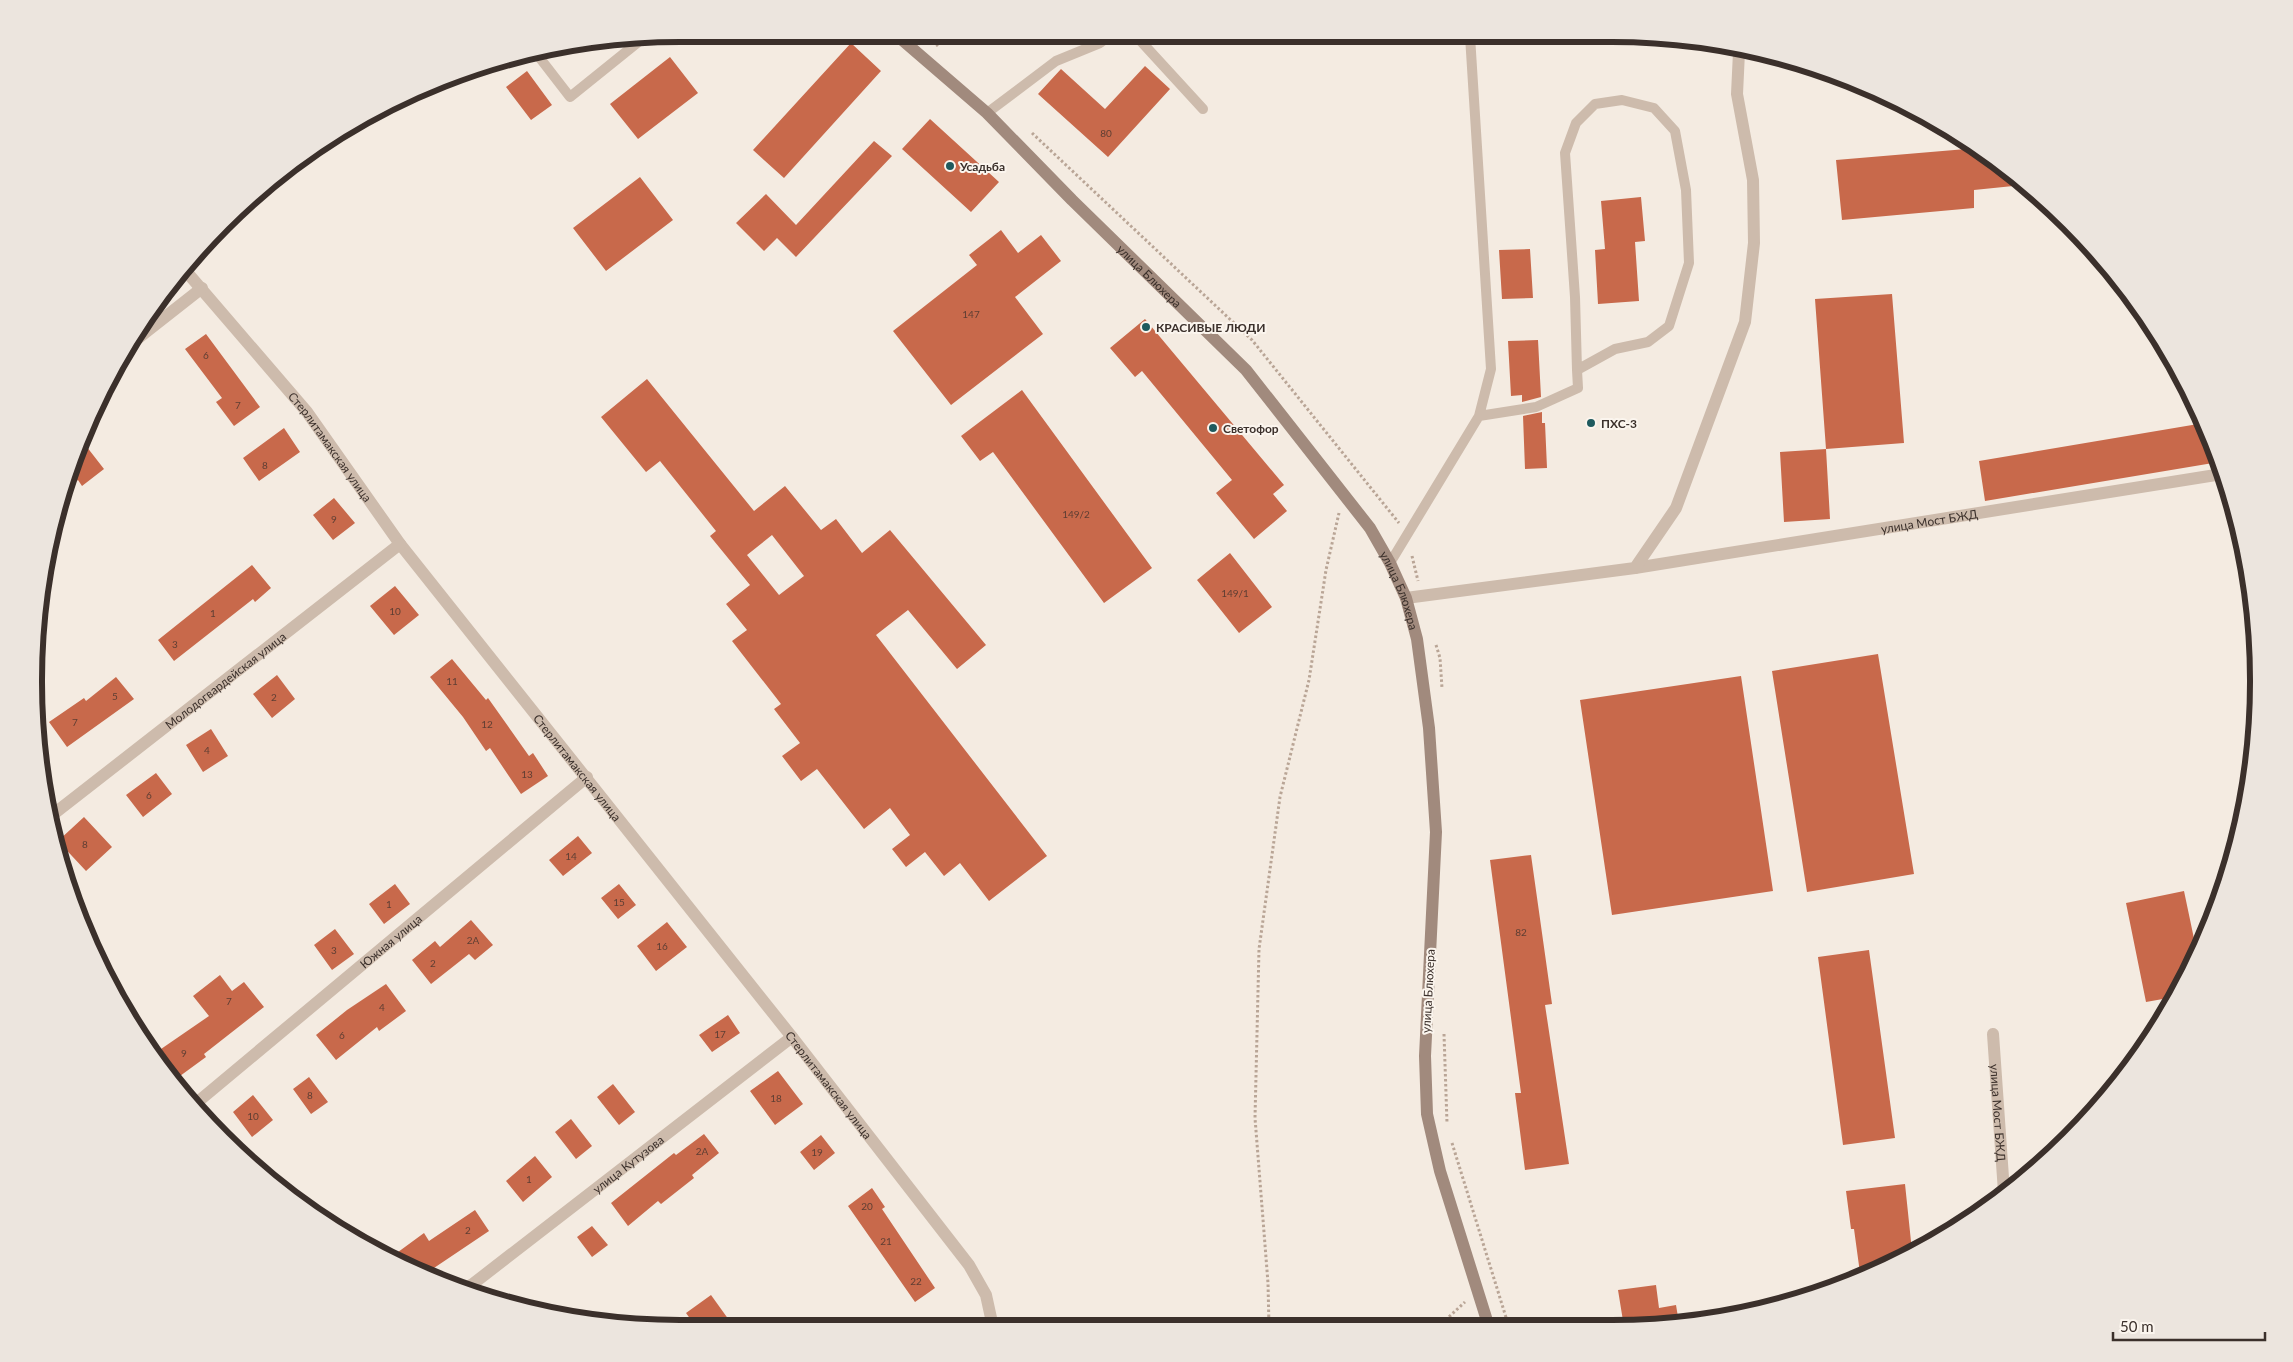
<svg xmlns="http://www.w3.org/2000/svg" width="2293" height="1362" font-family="Lato,sans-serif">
  <rect width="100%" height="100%" fill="#f4ebe1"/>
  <path fill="#c8694b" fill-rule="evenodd" d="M851 43 881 71 784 178 753 150Z
    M670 57 698 93 638 139 610 104Z
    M1145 66 1170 89 1108 157 1038 94 1061 69 1105 109Z
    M527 71 552 105 531 120 506 87Z
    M930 119 999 182 971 212 902 149Z
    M874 141 892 156 796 257 777 238 764 251 736 223 766 194 796 225Z
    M1978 148 2023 185 1974 190V208L1842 220 1836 160Z
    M640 177 673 220 606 271 573 228Z
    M1641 197 1645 241 1635 242 1639 301 1598 304 1595 250 1605 249 1601 201Z
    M1001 230 1018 253 1041 235 1061 261 1015 297 1043 334 951 405 893 331 977 265 969 255Z
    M1530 249 1533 298 1502 299 1499 250Z
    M1892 294 1904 443 1826 449 1815 299Z
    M1145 319 1284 485 1273 494 1287 511 1254 539 1216 493 1232 480 1142 371 1135 377 1110 348Z
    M206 334 260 407 234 426 216 402 222 398 185 349Z
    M1538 340 1541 397 1522 402V395L1511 396 1508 341Z
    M647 379 754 511 785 486 821 530 836 519 862 553 890 530 986 645 957 669 908 610 876 635 1047 856 989 901 960 863 944 876 925 852 906 867 892 849 910 835 890 808 864 829 817 769 801 781 782 756 800 743 774 709 781 704 732 641 747 630 726 604 750 585 710 536 716 531 660 461 646 472 601 417ZM772 535 804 576 779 595 747 555Z
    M1022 390 1152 568 1104 603 993 452 980 461 961 436Z
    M1542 412V423H1545L1547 468 1525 469 1523 416Z
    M2204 423 2210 434 2219 462 1985 501 1979 461Z
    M284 428 300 452 259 481 243 458Z
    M83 442 104 469 82 486 78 480 64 491 68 473Z
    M1826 449 1830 519 1784 522 1780 452Z
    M334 498 355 523 333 540 313 515Z
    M1230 553 1272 607 1239 633 1197 580Z
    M252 565 271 588 255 602 253 599 174 661 158 640Z
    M395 586 419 615 394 635 370 606Z
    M1878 654 1914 874 1807 892 1772 671Z
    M452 659 486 700 488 698 529 756 533 753 548 776 521 794 490 748 486 751 463 717 430 677Z
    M277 675 295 699 272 718 253 694Z
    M1741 676 1773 891 1612 915 1580 700Z
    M116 677 134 699 67 747 49 722 84 698 86 701Z
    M211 729 228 756 203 772 186 745Z
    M156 773 172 794 143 817 126 795Z
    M84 817 112 847 86 871 58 841Z
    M578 836 592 853 563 876 549 860Z
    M1531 855 1552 1004 1545 1005 1569 1164 1525 1170 1515 1093H1521L1490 860Z
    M395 884 410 904 384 924 369 904Z
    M619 884 636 905 618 919 601 898Z
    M2184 891 2197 953 2174 997 2146 1002 2126 903Z
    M471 920 493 945 475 960 469 954 431 984 412 960 435 941 440 947Z
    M667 922 687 947 656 971 637 946Z
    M335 929 354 954 332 970 314 945Z
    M1869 950 1895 1138 1843 1145 1818 957Z
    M220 975 232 991 244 982 264 1007 204 1054 206 1057 180 1076 161 1049 209 1016 193 996Z
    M386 984 406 1011 379 1031 377 1027 336 1060 316 1035 347 1010Z
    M728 1015 740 1033 712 1052 699 1035Z
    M778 1071 803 1104 775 1125 750 1091Z
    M309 1077 328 1102 311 1114 293 1089Z
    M613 1084 635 1112 619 1125 597 1097Z
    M253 1095 273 1120 252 1137 233 1112Z
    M571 1119 592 1146 576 1159 555 1132Z
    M704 1134 719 1153 692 1175 694 1178 661 1204 658 1201 628 1226 611 1203 674 1153 676 1155Z
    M821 1135 835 1153 814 1170 800 1152Z
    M535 1156 552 1177 523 1202 506 1181Z
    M1905 1184 1912 1251 1860 1273 1854 1229H1851L1846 1191Z
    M872 1188 885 1207 882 1209 935 1288 915 1302 848 1206Z
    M475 1210 489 1231 428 1272 394 1255 424 1233 429 1241Z
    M592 1226 608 1245 592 1257 577 1237Z
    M1656 1285 1659 1308 1676 1305 1679 1323 1655 1327H1624L1618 1290Z
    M711 1295 734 1327H696L686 1313Z"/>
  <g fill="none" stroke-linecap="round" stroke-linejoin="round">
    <path stroke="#b9a596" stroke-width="3" stroke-dasharray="2.5 2.5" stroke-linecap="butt" d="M929 38 938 46
      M1032 133 1252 340 1399 523
      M1412 556 1418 581
      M1436 645 1440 658 1442 688
      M1444 1034 1447 1123
      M1452 1143 1509 1327
      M1269 1327 1268 1283 1255 1118 1259 949 1280 797 1309 680 1326 570 1339 513
      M1438 1327 1465 1302"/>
    <path stroke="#cdbbac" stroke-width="10" d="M1137 37 1203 109
      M536 53 570 97 642 39
      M987 113 1056 61 1100 43 1108 37
      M1479 416 1536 407 1578 388 1577 370 1575 297 1565 153 1576 123 1595 104 1622 100 1654 108 1675 131 1686 190 1689 263 1669 326 1648 342 1615 349 1577 370
      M1390 563 1479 416 1491 369 1470 36"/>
    <g stroke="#cdbbac" stroke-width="12">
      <path id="s1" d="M185 270 307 412 400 544 792 1037 969 1265 986 1295 993 1327"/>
      <path d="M132 343 202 288"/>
      <path id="s2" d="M1635 568 2222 474"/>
      <path d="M1406 598 1635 568 1676 508 1745 322 1754 243 1753 180 1737 94 1739 52"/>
      <path id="s3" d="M51 816 400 544"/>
      <path id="s4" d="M1993 1034 2004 1192"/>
      <path id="s5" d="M194 1105 587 777"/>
      <path d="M471 1285 480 1295"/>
      <path id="s6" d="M465 1290 792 1037"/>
    </g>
    <path stroke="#a18a7d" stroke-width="12" id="s7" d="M900 38 987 113 1072 200 1246 370 1370 528 1390 563 1406 598 1417 639 1429 728 1436 832 1425 1056 1427 1114 1440 1171 1489 1327"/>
  </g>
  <g fill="#1f5a5e" stroke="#fbf5ee" stroke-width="2">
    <circle cx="950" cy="166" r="5"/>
    <circle cx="1146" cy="327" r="5"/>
    <circle cx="1591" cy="423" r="5"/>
    <circle cx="1213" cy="428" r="5"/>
  </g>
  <g text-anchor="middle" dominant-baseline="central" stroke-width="4" stroke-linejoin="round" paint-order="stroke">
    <g font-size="10" fill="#5e3e33">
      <text x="1106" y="133">80</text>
      <text x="971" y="314">147</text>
      <text x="206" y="355">6</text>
      <text x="238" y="405">7</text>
      <text x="265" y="465">8</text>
      <text x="1076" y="514">149/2</text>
      <text x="334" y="519">9</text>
      <text x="1235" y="593">149/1</text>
      <text x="395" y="611">10</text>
      <text x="213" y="613">1</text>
      <text x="175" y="644">3</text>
      <text x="452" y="681">11</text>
      <text x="115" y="696">5</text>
      <text x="274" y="697">2</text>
      <text x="75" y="722">7</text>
      <text x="487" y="724">12</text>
      <text x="207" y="750">4</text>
      <text x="527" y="774">13</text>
      <text x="149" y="795">6</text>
      <text x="85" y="844">8</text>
      <text x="571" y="856">14</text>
      <text x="619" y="902">15</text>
      <text x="389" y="904">1</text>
      <text x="1521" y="932">82</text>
      <text x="473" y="940">2А</text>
      <text x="662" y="946">16</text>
      <text x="334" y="950">3</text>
      <text x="433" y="963">2</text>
      <text x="229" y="1001">7</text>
      <text x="382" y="1007">4</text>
      <text x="720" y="1034">17</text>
      <text x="342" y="1035">6</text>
      <text x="184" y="1053">9</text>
      <text x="310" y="1095">8</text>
      <text x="776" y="1098">18</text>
      <text x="253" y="1116">10</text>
      <text x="702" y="1151">2А</text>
      <text x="817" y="1152">19</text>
      <text x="529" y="1179">1</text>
      <text x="867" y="1206">20</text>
      <text x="468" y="1230">2</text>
      <text x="886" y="1241">21</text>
      <text x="916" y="1281">22</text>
    </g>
    <g font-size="12" font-weight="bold" fill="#3b302b" stroke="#fbf5ee" text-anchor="start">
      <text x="960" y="166">Усадьба</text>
      <text x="1156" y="327">КРАСИВЫЕ ЛЮДИ</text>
      <text x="1601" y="423">ПХС-3</text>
      <text x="1223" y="428">Светофор</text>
    </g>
    <g font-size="12" fill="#3b302b" stroke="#fbf5ee">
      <text stroke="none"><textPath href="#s7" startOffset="345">улица Блюхера</textPath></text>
      <text stroke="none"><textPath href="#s1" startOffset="229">Стерлитамакская улица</textPath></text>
      <text stroke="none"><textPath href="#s2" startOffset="298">улица Мост БЖД</textPath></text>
      <text stroke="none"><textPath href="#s7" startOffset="750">улица Блюхера</textPath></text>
      <text stroke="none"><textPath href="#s3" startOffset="221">Молодогвардейская улица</textPath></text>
      <text stroke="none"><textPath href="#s1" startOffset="634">Стерлитамакская улица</textPath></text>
      <text stroke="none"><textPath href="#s5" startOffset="256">Южная улица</textPath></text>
      <text transform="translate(1428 991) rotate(-87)">улица Блюхера</text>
      <text stroke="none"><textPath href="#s1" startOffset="1039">Стерлитамакская улица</textPath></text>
      <text stroke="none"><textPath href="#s4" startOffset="79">улица Мост БЖД</textPath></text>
      <text stroke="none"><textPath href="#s6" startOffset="206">улица Кутузова</textPath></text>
    </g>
  </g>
  <path d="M0 0H2293V1362H0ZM680 42H1612A638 638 0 0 1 2250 680V682A638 638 0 0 1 1612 1320H680A638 638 0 0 1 42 682V680A638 638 0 0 1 680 42Z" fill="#ece5de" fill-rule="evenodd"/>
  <path fill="none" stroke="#3b302b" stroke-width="6" d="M680 42H1612A638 638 0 0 1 2250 680V682A638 638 0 0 1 1612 1320H680A638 638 0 0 1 42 682V680A638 638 0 0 1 680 42Z"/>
  <path d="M2113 1332v8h152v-8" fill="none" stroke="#3b302b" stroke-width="2.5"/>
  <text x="2120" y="1332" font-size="15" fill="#3b302b" stroke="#fbf5ee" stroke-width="4" paint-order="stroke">50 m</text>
</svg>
